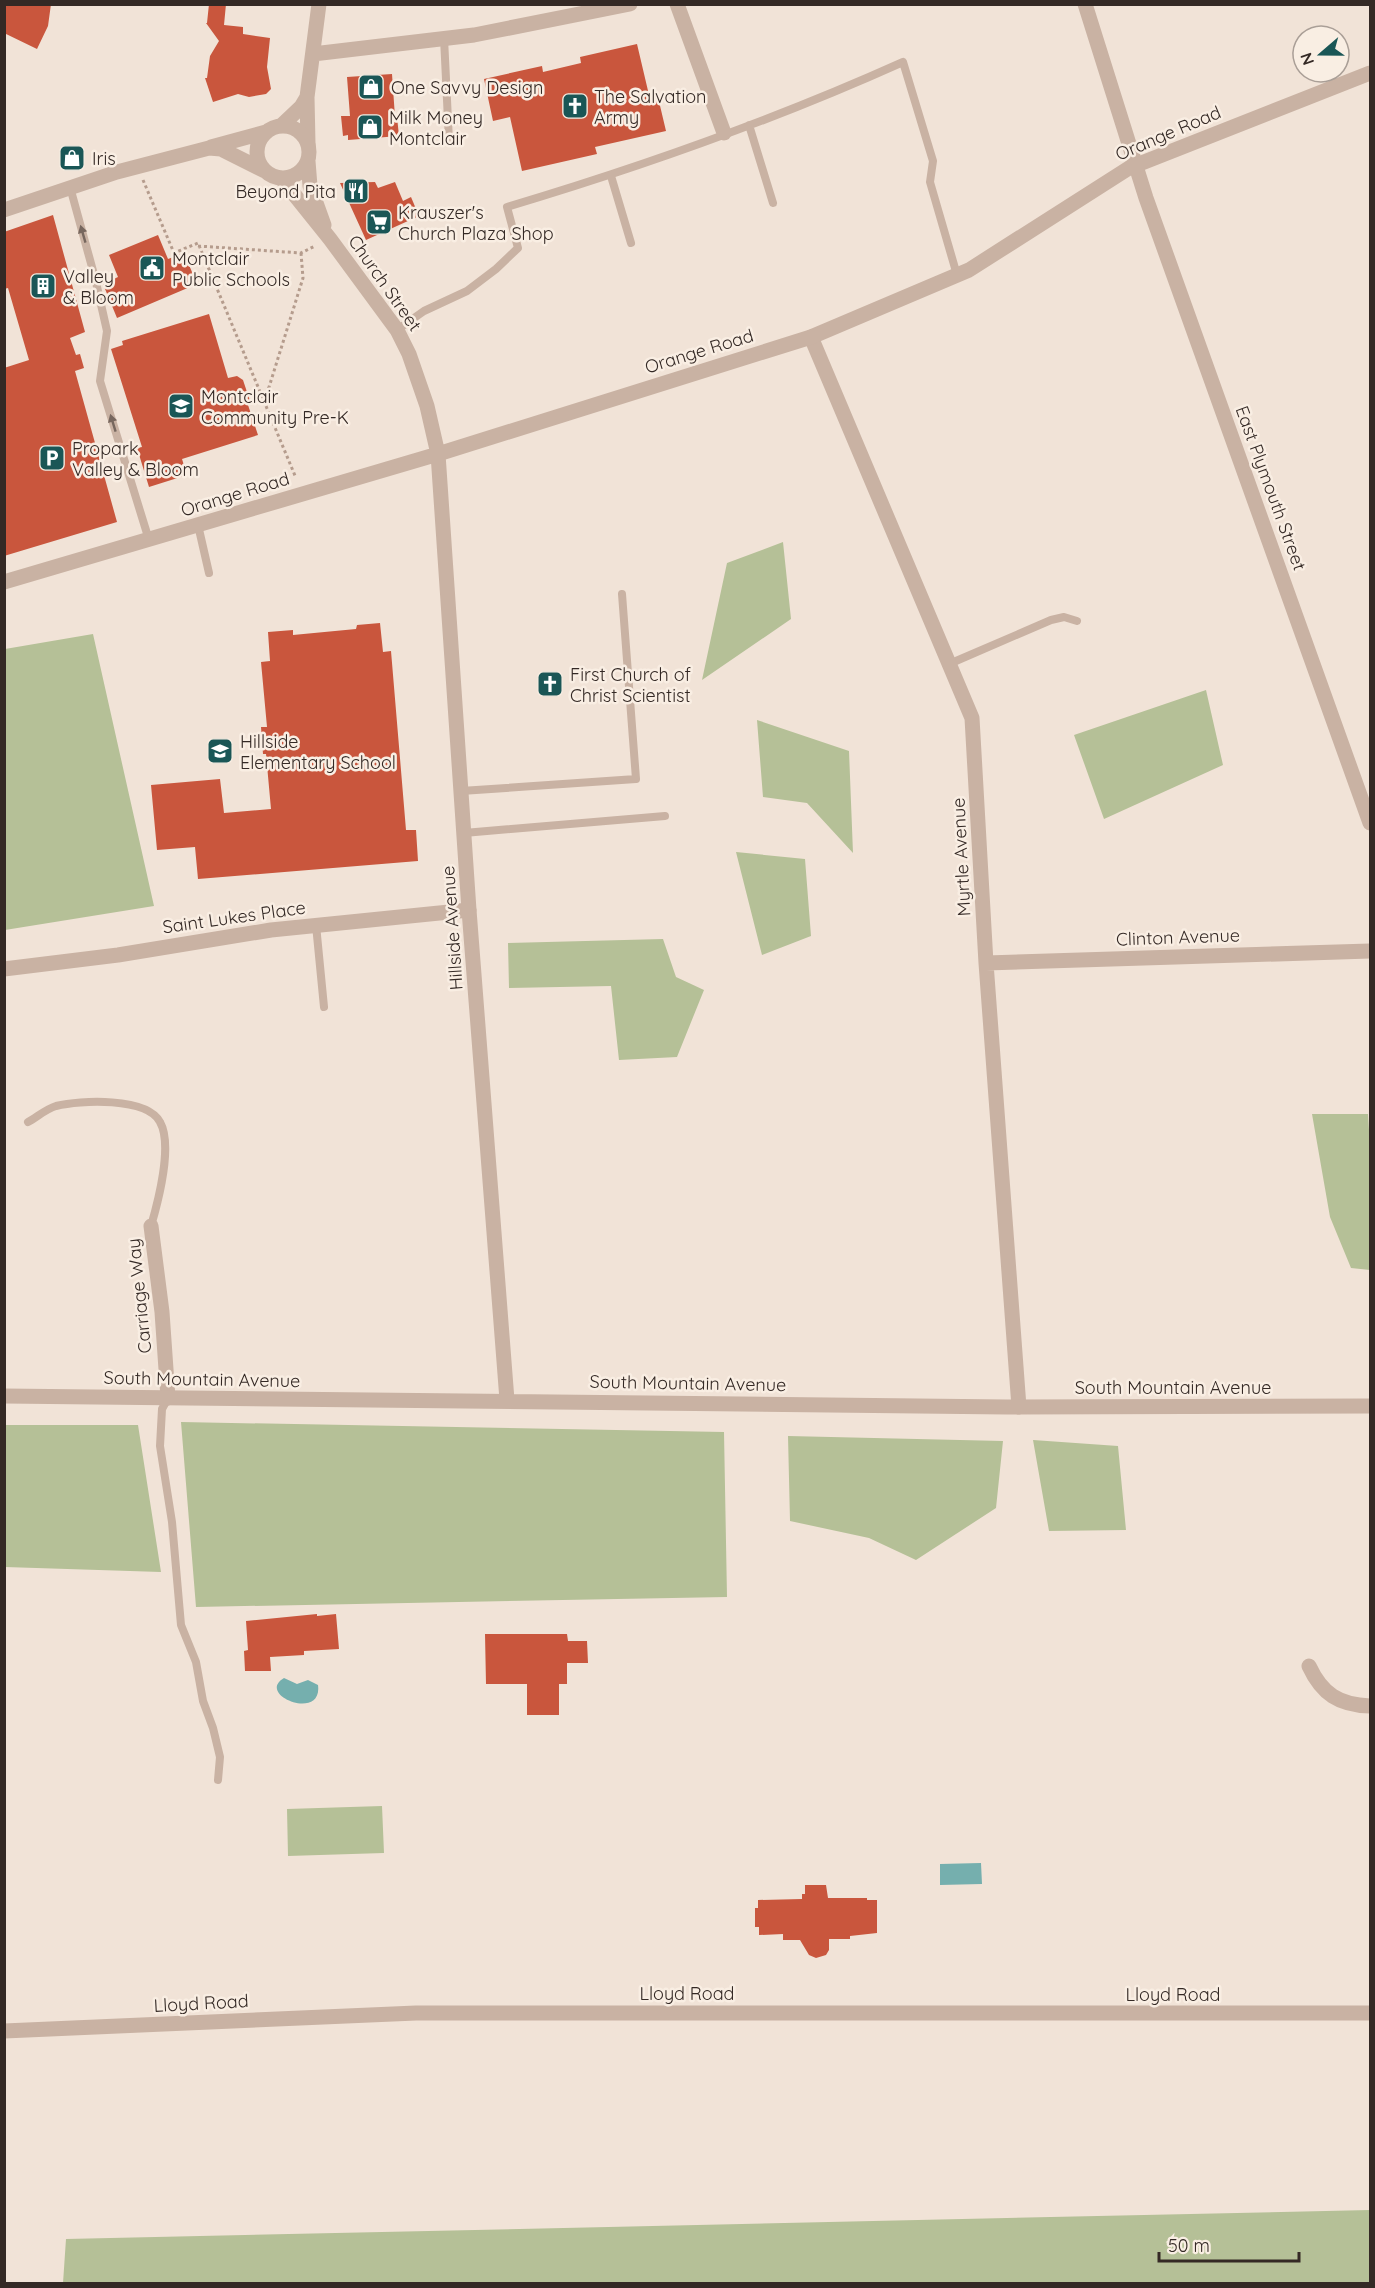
<svg xmlns="http://www.w3.org/2000/svg" width="1375" height="2288" font-family="Quicksand,sans-serif">
  <rect width="100%" height="100%" fill="#f1e3d7"/>
  <path fill="#b5c097" d="M783 542 791 619 702 680 727 563Z
    M93 634 154 906 5 930V649Z
    M1206 690 1223 765 1104 819 1074 735Z
    M757 720 849 751 853 853 807 803 763 797Z
    M736 852 805 859 811 936 762 955Z
    M663 939 676 977 704 990 677 1057 619 1060 611 986 509 988 508 943Z
    M1312 1114H1368L1370 1145V1270L1351 1268 1330 1217Z
    M181 1422 724 1432 727 1597 196 1607Z
    M5 1425H138L161 1572 5 1567Z
    M788 1436 1003 1441 996 1508 916 1560 869 1538 790 1521Z
    M1033 1440 1118 1446 1126 1530 1049 1531Z
    M382 1806 384 1853 288 1856 287 1809Z
    M1370 2210V2283H63L66 2239Z"/>
  <path fill="#75afae" d="M284 1678 297 1684 308 1680 318 1685C323 1722 255 1695 284 1678Z
    M981 1863 982 1884 940 1885V1864Z"/>
  <path fill="#c9563d" d="M4 4H51L48 26 37 49 4 33Z
    M209 4H226L224 25 243 27V34L270 38 267 67 271 89 266 94 249 97 238 94 213 102 205 78H207L210 56 219 41 206 23H207Z
    M637 44 649 95 657 93 666 131 595 147 597 154 522 171 510 117 493 121 484 79 542 66 543 72 581 63 580 57Z
    M392 74 395 117H397L399 136 348 140V135L343 136 341 116H350L347 77Z
    M375 182 378 188 395 182 403 201 411 197 419 216 366 240 340 183Z
    M53 215 85 332 70 338 76 355 80 354 84 368 75 371 117 522 4 556V368L29 360 8 288 4 289V232Z
    M158 235 168 259 184 253 197 284 117 318 103 284 118 277 109 255Z
    M209 314 228 378 237 376 243 380 251 404 248 405 258 435 182 459 187 475 149 487 137 448 142 447 111 349 123 345 122 341Z
    M380 623 383 652 391 651 406 830H416L418 861 198 879 195 847 157 850 151 785 220 779 224 813 271 809 266 754H263L261 727H267L261 662 270 661 268 632 293 630V635L356 629 357 625Z
    M317 1614V1616L336 1614 339 1649 304 1651V1655L270 1657 271 1671H245L244 1651 248 1650 246 1621Z
    M485 1634H567L568 1641H587L588 1663H567V1684H559V1715H527V1684H486Z
    M805 1885H826L828 1898H867V1900H877V1933L850 1936V1939H829V1950L826 1955 816 1958 809 1955 800 1940H783V1934L759 1935V1927H755V1908H758V1900L802 1899V1894H805Z"/>
  <g fill="none" stroke-linecap="round" stroke-linejoin="round">
    <path stroke="#b59c8d" stroke-width="3" stroke-dasharray="3 3" stroke-linecap="butt" d="M143 180 174 253 198 243 296 478
      M198 246 301 253 315 246
      M265 400 303 278 301 253"/>
    <path stroke="#c9b2a3" stroke-width="8" d="M444 38 449 141
      M749 125 773 203
      M611 176 631 243
      M70 187 95 278 107 331 100 381 149 540
      M397 330 424 311 467 291 496 269 518 248 507 207C641 167 774 120 903 62L933 161 930 182 957 275
      M198 525 209 573
      M949 664 1051 620 1064 617 1077 621
      M461 791 636 779 622 594
      M464 833 665 816
      M316 925 324 1007
      M28 1122C37 1117 46 1109 56 1106 80 1100 147 1097 160 1122 173 1145 158 1202 151 1226
      M168 1398 162 1409 160 1446 172 1522 181 1625 196 1662 203 1701 213 1728 220 1757 218 1780"/>
    <path stroke="#c9b2a3" stroke-width="15" d="M677 4 724 133
      M1085 4 1146 198 1370 823
      M313 54 474 35 630 4
      M282 125 301 107 307 97
      M308 144 307 97 319 4
      M811 337 972 718 986 963 1019 1407
      M986 963 1370 951
      M4 969 118 955 271 930 469 910
      M151 1226 162 1312 168 1398
      M1309 1666C1322 1694 1339 1705 1370 1706
      M4 2031 416 2013H1370"/>
    <path stroke="#c9b2a3" stroke-width="15" d="M257 152a26 26 0 1 1 52 0a26 26 0 1 1-52 0Z
      M211 147 266 132
      M308 161 310 186 324 225
      M281 178 330 239 397 330 409 354 427 406 438 454 469 910 507 1400
      M4 210 117 172 209 148 221 149 265 171
      M4 582 438 454 811 337 969 270 1129 168 1370 73
      M4 1396 1007 1407 1370 1406"/>
  </g>
  <defs><path id="oneway-solid" d="M-6-.8H1V-3.2L6.5 0L1 3.2V.8H-6Z" transform="scale(1.5)"/></defs>
  <g fill="#77675e">
    <use href="#oneway-solid" transform="translate(83 234) rotate(-106)"/>
    <use href="#oneway-solid" transform="translate(113 423) rotate(-107)"/>
  </g>
  <defs>
    <g id="shop-square" transform="scale(1.35)"><rect x="-9" y="-9" width="18" height="18" rx="4" fill="#1a5656" stroke="#f9eee3"/><path d="M-5-2.5h2.3a2.7 3.5 0 0 1 5.4 0H5L5.5 6h-11ZM-1.5-2.5h3a1.5 2.3 0 0 0-3 0Z" fill="#fff"/></g>
    <g id="church-square" transform="scale(1.35)"><rect x="-9" y="-9" width="18" height="18" rx="4" fill="#1a5656" stroke="#f9eee3"/><path d="M-1.2-6h2.4v3.5h3.3v2.4h-3.3V6h-2.4V-.1h-3.3v-2.4h3.3Z" fill="#fff"/></g>
    <g id="restaurant-square" transform="scale(1.35)"><rect x="-9" y="-9" width="18" height="18" rx="4" fill="#1a5656" stroke="#f9eee3"/><path d="M-5-6h1v4h1v-4h1v4h1v-4h1v5L-1.5 .5V6h-2V.5L-5-1ZM5-6V6H3V1.5H1.5Q1.5-4 5-6Z" fill="#fff"/></g>
    <g id="supermarket-square" transform="scale(1.35)"><rect x="-9" y="-9" width="18" height="18" rx="4" fill="#1a5656" stroke="#f9eee3"/><path d="M-6-5.5h2.5l.6 2H6L4.5 2H-2.5L-4.4-4H-6ZM-1.5 3.2a1.3 1.3 0 1 0 .1 0ZM3 3.2a1.3 1.3 0 1 0 .1 0Z" fill="#fff"/></g>
    <g id="civic-square" transform="scale(1.35)"><rect x="-9" y="-9" width="18" height="18" rx="4" fill="#1a5656" stroke="#f9eee3"/><path d="M-.6-6.5H3V-4.5H.6V-3L4-1V1h2V6H-6V1h2V-1L-.6-3ZM-1.2 2.5V6h2.4V2.5Z" fill="#fff"/></g>
    <g id="building-square" transform="scale(1.35)"><rect x="-9" y="-9" width="18" height="18" rx="4" fill="#1a5656" stroke="#f9eee3"/><path d="M-4-6H4V6H1V3H-1V6H-4ZM-2.5-4.3h1.7v1.8h-1.7ZM.8-4.3h1.7v1.8H.8ZM-2.5-1h1.7V.8h-1.7ZM.8-1h1.7V.8H.8Z" fill="#fff"/></g>
    <g id="school-square" transform="scale(1.35)"><rect x="-9" y="-9" width="18" height="18" rx="4" fill="#1a5656" stroke="#f9eee3"/><path d="M0-5L7-2L0 1L-7-2ZM-4 1L0 2.5L4 1V4Q0 6-4 4Z" fill="#fff"/></g>
    <g id="parking-square" transform="scale(1.35)"><rect x="-9" y="-9" width="18" height="18" rx="4" fill="#1a5656" stroke="#f9eee3"/><path d="M-3.5-5.5H1a3.5 3.5 0 0 1 0 7H-1V5.5H-3.5ZM-1-3.4V-.6H.8a1.4 1.4 0 0 0 0-2.8Z" fill="#fff"/></g>
  </defs>
  <g fill-rule="evenodd">
    <use href="#shop-square" x="371" y="87"/>
    <use href="#church-square" x="575" y="106"/>
    <use href="#shop-square" x="370" y="127"/>
    <use href="#shop-square" x="72" y="158"/>
    <use href="#restaurant-square" x="356" y="191"/>
    <use href="#supermarket-square" x="379" y="222"/>
    <use href="#civic-square" x="152" y="268"/>
    <use href="#building-square" x="43" y="286"/>
    <use href="#school-square" x="181" y="406"/>
    <use href="#parking-square" x="52" y="458"/>
    <use href="#church-square" x="550" y="684"/>
    <use href="#school-square" x="220" y="751"/>
  </g>
  <g text-anchor="middle" dominant-baseline="central" stroke-width="5" stroke-linejoin="round" paint-order="stroke">
    <g font-size="18" fill="#342925" stroke="#f9eee3" text-anchor="start">
      <text x="391" y="87">One Savvy Design</text>
      <text x="594" y="96">The Salvation<tspan x="594" dy="21">Army</tspan></text>
      <text x="389" y="117">Milk Money<tspan x="389" dy="21">Montclair</tspan></text>
      <text x="92" y="158">Iris</text>
      <text x="336" y="191" text-anchor="end">Beyond Pita</text>
      <text x="398" y="212">Krauszer's<tspan x="398" dy="21">Church Plaza Shop</tspan></text>
      <text x="172" y="258">Montclair<tspan x="172" dy="21">Public Schools</tspan></text>
      <text x="63" y="276">Valley<tspan x="63" dy="21">&amp; Bloom</tspan></text>
      <text x="201" y="396">Montclair<tspan x="201" dy="21">Community Pre-K</tspan></text>
      <text x="72" y="448">Propark<tspan x="72" dy="21">Valley &amp; Bloom</tspan></text>
      <text x="570" y="674">First Church of<tspan x="570" dy="21">Christ Scientist</tspan></text>
      <text x="240" y="741">Hillside<tspan x="240" dy="21">Elementary School</tspan></text>
    </g>
    <g font-size="18" fill="#342925" stroke="#f9eee3">
      <text transform="translate(1168 133) rotate(-23)">Orange Road</text>
      <text transform="translate(385 283) rotate(55)">Church Street</text>
      <text transform="translate(699 351) rotate(-17)">Orange Road</text>
      <text transform="translate(1271 488) rotate(70)">East Plymouth Street</text>
      <text transform="translate(235 494) rotate(-17)">Orange Road</text>
      <text transform="translate(961 857) rotate(-93)">Myrtle Avenue</text>
      <text transform="translate(234 917) rotate(-8)">Saint Lukes Place</text>
      <text transform="translate(452 928) rotate(-94)">Hillside Avenue</text>
      <text transform="translate(1178 937) rotate(-2)">Clinton Avenue</text>
      <text transform="translate(139 1296) rotate(-96)">Carriage Way</text>
      <text transform="translate(202 1379) rotate(1)">South Mountain Avenue</text>
      <text transform="translate(688 1383) rotate(1)">South Mountain Avenue</text>
      <text x="1173" y="1387">South Mountain Avenue</text>
      <text x="687" y="1993">Lloyd Road</text>
      <text x="1173" y="1994">Lloyd Road</text>
      <text transform="translate(201 2003) rotate(-3)">Lloyd Road</text>
    </g>
  </g>
  <rect width="1375" height="2288" fill="none" stroke="#342925" stroke-width="12"/>
  <g transform="translate(1321 54) rotate(250)"><circle r="28" fill="#f9eee3" stroke="#aa9f97" stroke-width="1.5"/>
  <path d="M0-4.5L10 22L0 15L-10 22Z" fill="#1a5656"/>
  <text y="-9" font-size="16" font-weight="bold" text-anchor="middle" fill="#342925">N</text>
  </g>
  <path d="M1159 2252v9h140v-9" fill="none" stroke="#342925" stroke-width="3"/>
  <text x="1168" y="2252" font-size="18" fill="#342925" stroke="#f9eee3" stroke-width="4.5" paint-order="stroke">50 m</text>
</svg>
